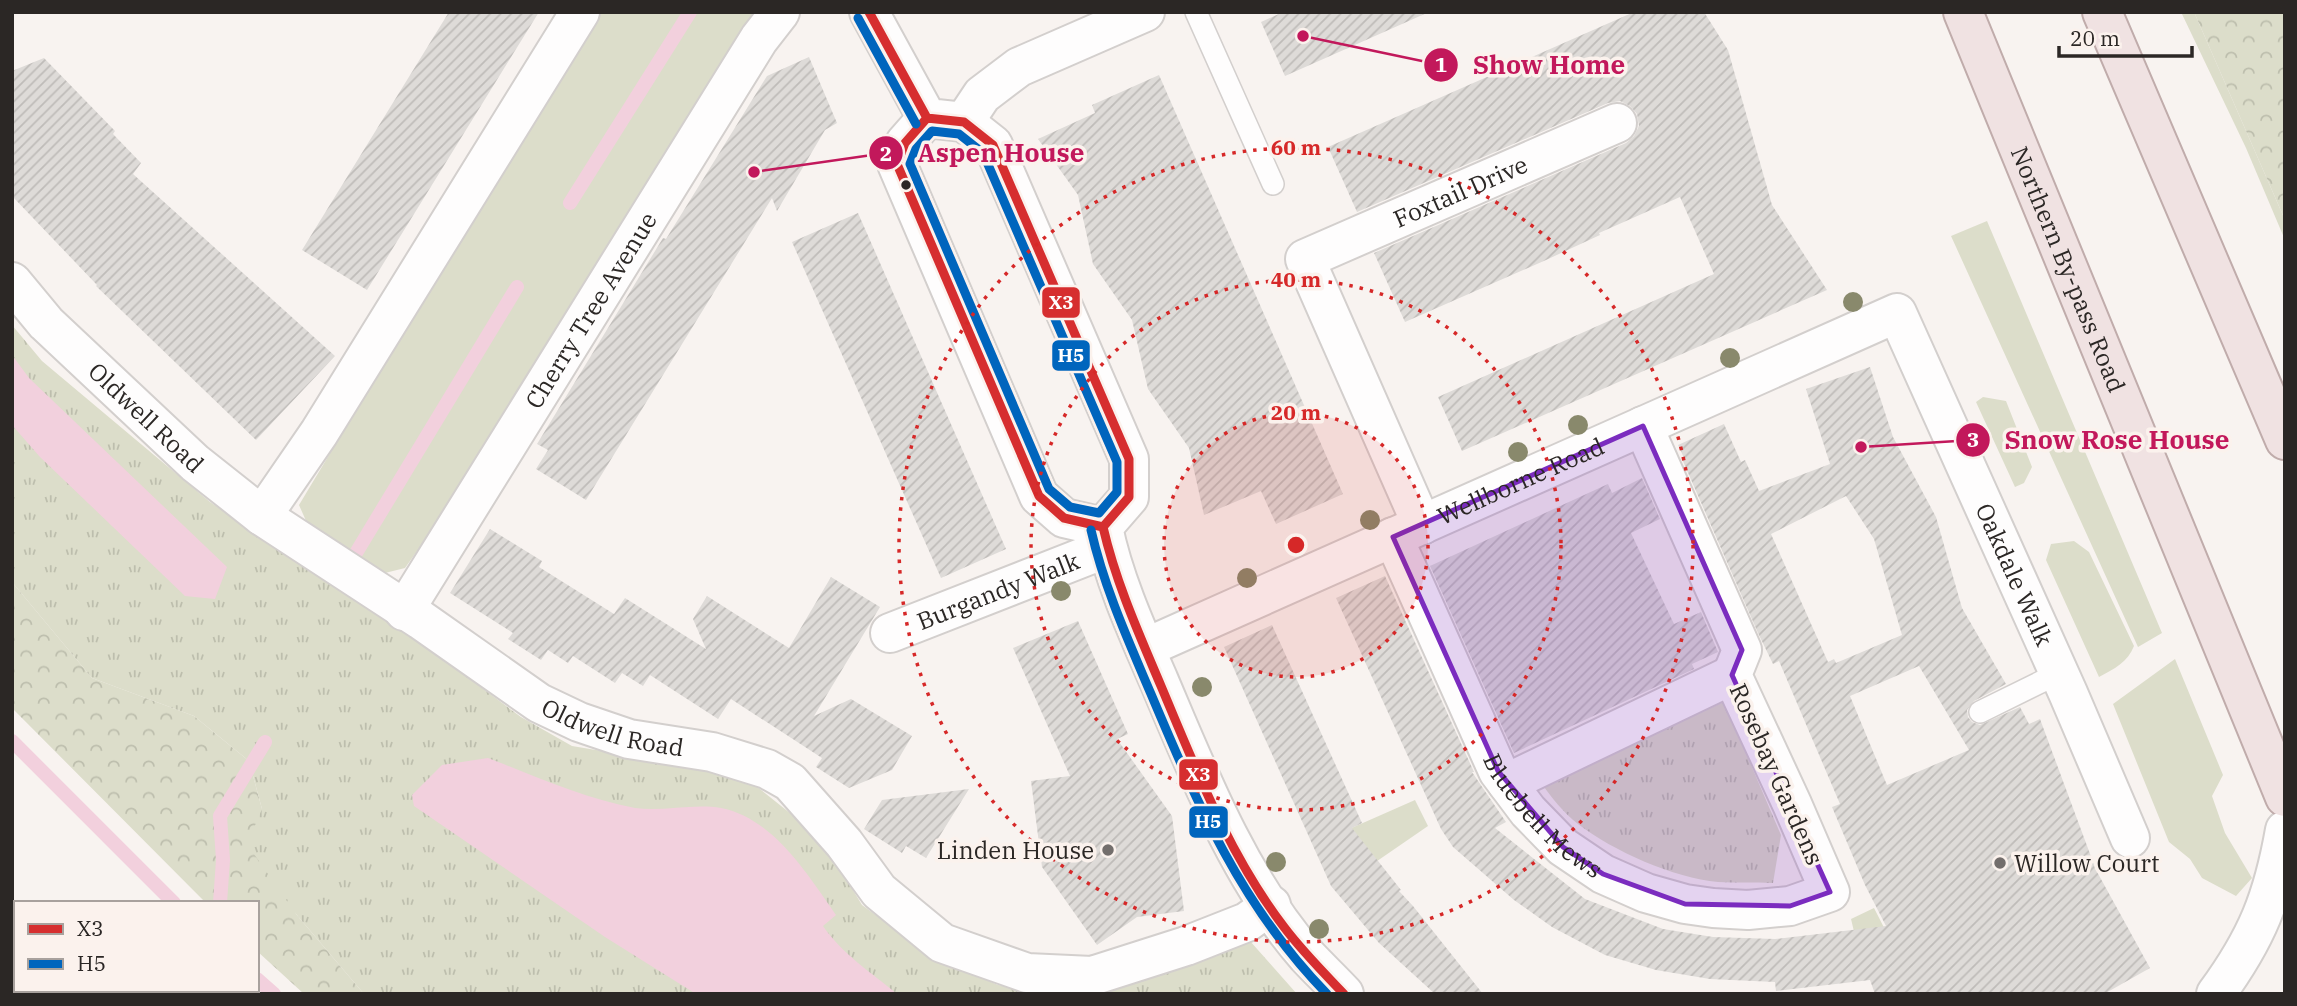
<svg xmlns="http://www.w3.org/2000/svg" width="2297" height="1006" font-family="'IBM Plex Serif',serif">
  <defs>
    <pattern id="forest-crowns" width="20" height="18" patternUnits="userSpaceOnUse" patternTransform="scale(1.75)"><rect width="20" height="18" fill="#dcddca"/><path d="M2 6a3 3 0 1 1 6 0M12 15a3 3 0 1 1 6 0" fill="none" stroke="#bdbead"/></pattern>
    <pattern id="park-tufts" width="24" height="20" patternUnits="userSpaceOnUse" patternTransform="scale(1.75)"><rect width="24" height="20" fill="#dcddca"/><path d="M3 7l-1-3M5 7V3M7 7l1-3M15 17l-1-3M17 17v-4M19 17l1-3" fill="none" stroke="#bdbead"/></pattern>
    <pattern id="building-hatch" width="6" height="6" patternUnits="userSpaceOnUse" patternTransform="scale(1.75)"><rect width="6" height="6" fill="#dedbd8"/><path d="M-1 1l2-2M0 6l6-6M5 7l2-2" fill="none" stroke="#bfbcb9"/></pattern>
  </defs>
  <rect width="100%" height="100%" fill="#f8f3f0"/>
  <path fill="#dcddca" d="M600 12H756L469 478 405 568 381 574 307 523 299 505 401 335Z
    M2181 12H2194L2285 220V240L2246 148Z
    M1987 221 2162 633 2138 647 1951 236Z
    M1983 397 2006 401 2032 467 2024 483 2015 487 1976 402Z
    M2074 541 2089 552 2134 646C2128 662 2114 669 2099 677L2046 560 2051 544Z
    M2175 659 2223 775 2212 796 2225 833 2252 878 2236 896 2202 878 2190 859 2169 842 2113 704Z
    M1415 800 1428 826 1335 890 1313 845Z
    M1874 908 1898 955 1864 973 1851 919Z"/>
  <path fill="url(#forest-crowns)" d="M2194 12H2285V220Z
    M12 582 92 678 194 716 249 761 262 809 296 914 364 994H304L257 951V903H206L12 708Z"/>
  <path fill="url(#park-tufts)" d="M12 325 42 361 210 502 417 640 521 717 572 746 704 768 756 786 805 825 836 862 862 905 933 957 998 985 1064 993 1250 941 1297 994H364L296 914 247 844 262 809 249 761 194 716 92 678 12 582Z
    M1724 702 1781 835 1773 883C1754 882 1736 883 1718 882 1674 878 1613 851 1578 824 1563 812 1552 798 1541 783Z"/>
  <path fill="#f2d0dd" d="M12 355 29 378 227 567 215 599 185 596 40 457 12 425Z
    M488 758C535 776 585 799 635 808 663 812 693 803 721 808 773 818 808 875 836 915L823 926C842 954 872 973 897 994H696L605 937 414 806 412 795 442 765Z"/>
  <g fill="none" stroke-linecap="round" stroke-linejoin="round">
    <path stroke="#f2d0dd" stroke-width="14" d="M570 203 690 12
      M356 553 517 287
      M12 741 174 903
      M220 903 223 860 220 816 265 742
      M257 979 274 994"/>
  </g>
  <path fill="url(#building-hatch)" fill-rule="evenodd" d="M449 12H539L367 290 302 250Z
    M1283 12H1429L1285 76 1261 22Z
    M1634 12H1704L1728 50 1772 205 1827 290 1462 451 1438 397 1714 274 1680 197 1599 233 1600 235 1546 260 1405 322 1374 253 1626 143 1634 136 1639 126 1637 114 1630 106 1620 101 1608 103 1357 212 1328 147Z
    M809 57 837 123 825 130 777 211 772 198 586 500 536 469 548 450 537 444 663 238 666 239 767 76Z
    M44 58 115 131 113 134 141 163 133 174 335 356 256 440 96 286 97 285 12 196V71Z
    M1159 75 1343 494 1276 524 1261 491 1204 515 1189 448 1148 389 1132 320 1093 264 1078 195 1038 139 1095 113 1092 105Z
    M858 213 1006 549 941 578 792 242Z
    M1870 367 1893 437 1936 517 1962 608 2006 684 1974 701 1967 710 1968 717 1972 722 1980 725 2020 707 2029 724 2040 719 2096 870 2150 968 2104 994H1875L1870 980 1776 991 1775 982 1710 979 1656 970 1605 955 1552 927 1514 900 1453 847 1441 829 1336 598 1385 576 1474 772H1472L1506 822 1495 828 1585 899 1663 929 1713 937 1775 939 1886 926 1865 885 1832 807 1840 804 1779 661 1773 664 1758 633 1682 459 1684 458 1678 445 1724 424 1741 462 1745 460 1759 491 1830 464 1806 389ZM1846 496 1874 539 1902 635 1836 663 1834 659 1828 662 1771 534ZM1919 666 1969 750 1887 785 1850 696Z
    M1642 478 1660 519 1631 533 1674 624 1701 612 1718 652 1692 664 1694 669 1514 753 1430 566 1608 484 1612 493Z
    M490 529 542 561 539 567 614 614 625 598 706 649 693 619 707 596 789 648 831 577 880 607 814 716 851 699 912 736 892 770 849 788 816 767 822 758 731 699 718 719 650 675 643 686 622 673 615 683 573 656 568 663 548 650 541 660 508 639 513 633 450 593Z
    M1078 621 1128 734 1117 739 1172 816 1184 911 1137 917 1097 945 1042 867 1031 781 1070 776 1013 648Z
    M1272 625 1362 823 1352 828 1401 890 1399 891 1413 906 1483 994H1435L1379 943 1331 886 1224 647Z
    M969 789 926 858 906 846 902 853 864 829 882 800Z"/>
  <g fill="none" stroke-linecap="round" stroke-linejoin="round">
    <g stroke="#d3cfcd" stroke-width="24">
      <path id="service" d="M1196 12 1273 184
        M1980 712 2059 673"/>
    </g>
    <g stroke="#d3cfcd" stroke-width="42">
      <g id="minor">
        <path d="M964 122 982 95 1019 67 1145 12"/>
        <path id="s1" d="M12 282 46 323 195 463 262 516 421 620 539 703 579 722 629 739 712 752 767 769 790 782 844 843 879 891 942 943 1027 973 1092 976 1186 946 1247 922 1271 905"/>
        <path d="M262 516 319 433 580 12"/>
        <path id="s2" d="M1422 525 1305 259 1617 123"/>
        <path id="s3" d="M1393 537 1498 771 1528 811 1563 847 1603 874 1646 893 1685 904 1713 908 1748 910 1790 906 1830 892 1792 804 1732 675 1742 650 1643 426"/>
        <path id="s4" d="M404 611 759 39 780 12"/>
        <path id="s5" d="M890 633 1107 548"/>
        <path id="s6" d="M1145 648 1897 313 2068 693 2130 838"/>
        <path d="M1507 783 1732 675"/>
      </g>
    </g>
    <g stroke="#d3cfcd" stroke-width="42">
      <path id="tertiary" d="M869 12 927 118
        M927 118 964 122 993 145 1129 459V497L1103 527 1064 518 1039 496 897 164 905 143Z
        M1103 527C1113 578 1138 633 1159 681 1198 773 1240 880 1307 956 1319 969 1332 981 1344 994
        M2216 994C2257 938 2273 898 2285 830"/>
    </g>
    <g stroke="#c0acab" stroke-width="42">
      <g id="trunk">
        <path id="s7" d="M1963 12 2285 797"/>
        <path d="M2102 12 2285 440"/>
      </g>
    </g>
    <use href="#service" stroke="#fefdfd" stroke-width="21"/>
    <use href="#minor" stroke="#fefdfd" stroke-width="38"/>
    <use href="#tertiary" stroke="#fefdfd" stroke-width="38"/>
    <use href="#trunk" stroke="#f0e2e2" stroke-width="38"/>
    <g stroke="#fbf2ed" stroke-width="14">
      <path id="bus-1" d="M869 12 927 118
        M927 118 964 122 993 145 1129 459V497L1103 527 1064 518 1039 496 897 164 905 143Z
        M1103 527C1116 583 1139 634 1161 686 1196 769 1229 855 1284 927 1302 951 1323 972 1344 994"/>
    </g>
    <g stroke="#fbf2ed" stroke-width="14">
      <path id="bus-2" d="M858 18 916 124
        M932 131 959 134 983 153 1117 462V492L1099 513 1070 507 1049 489 910 164 916 149Z
        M1091 530C1104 587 1128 640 1151 694 1198 805 1241 906 1327 994"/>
    </g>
    <use href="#bus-1" stroke="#d62e2f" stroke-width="9"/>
    <use href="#bus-2" stroke="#0065bd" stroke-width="9"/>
  </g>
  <g fill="#89896c">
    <circle cx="1853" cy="302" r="10"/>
    <circle cx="1730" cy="358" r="10"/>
    <circle cx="1578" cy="425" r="10"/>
    <circle cx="1518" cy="452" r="10"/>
    <circle cx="1370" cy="520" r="10"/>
    <circle cx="1247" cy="578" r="10"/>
    <circle cx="1061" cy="591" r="10"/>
    <circle cx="1202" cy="687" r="10"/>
    <circle cx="1276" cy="862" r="10"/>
    <circle cx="1319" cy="929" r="10"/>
  </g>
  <path fill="#7b2cbf" fill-opacity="0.2" stroke="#7b2cbf" stroke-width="5" stroke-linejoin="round" d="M1643 426 1742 650 1732 675 1830 892 1790 906 1685 904 1603 874 1563 847 1498 771 1393 537Z"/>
  <circle cx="1296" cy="545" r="132" fill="#d62828" fill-opacity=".12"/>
  <g fill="none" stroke="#d62828" stroke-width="3.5" stroke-dasharray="3.5 7">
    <circle cx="1296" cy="545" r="132"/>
    <circle cx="1296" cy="545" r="265"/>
    <circle cx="1296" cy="545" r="397"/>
  </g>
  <circle fill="#2b2725" stroke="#fbf2ed" stroke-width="2.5" cx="906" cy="185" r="6"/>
  <g fill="#736e6c" stroke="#fbf2ed" stroke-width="2.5">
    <circle cx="1108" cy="850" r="7"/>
    <circle cx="2000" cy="863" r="7"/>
  </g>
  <g text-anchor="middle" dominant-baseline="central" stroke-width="7" stroke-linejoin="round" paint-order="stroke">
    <g font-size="24" fill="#2b2725" stroke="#fbf2ed">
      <text stroke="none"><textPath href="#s2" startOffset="460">Foxtail Drive</textPath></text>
      <text stroke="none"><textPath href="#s7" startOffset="278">Northern By-pass Road</textPath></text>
      <text stroke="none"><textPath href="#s4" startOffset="354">Cherry Tree Avenue</textPath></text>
      <text stroke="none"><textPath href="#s1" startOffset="191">Oldwell Road</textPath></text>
      <text stroke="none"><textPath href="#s6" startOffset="411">Wellborne Road</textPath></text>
      <text stroke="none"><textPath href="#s6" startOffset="1110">Oakdale Walk</textPath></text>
      <text stroke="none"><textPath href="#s5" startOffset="116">Burgandy Walk</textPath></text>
      <text stroke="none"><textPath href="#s1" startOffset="756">Oldwell Road</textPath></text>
      <text transform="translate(1777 774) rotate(66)">Rosebay Gardens</text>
      <text stroke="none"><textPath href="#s3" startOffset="320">Bluebell Mews</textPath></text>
    </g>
    <g font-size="24" fill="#2b2725" stroke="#fbf2ed" text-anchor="end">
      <text x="1094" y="850">Linden House</text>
      <text x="2014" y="863" text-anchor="start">Willow Court</text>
    </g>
  </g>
  <circle cx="1296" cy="545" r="10" fill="#d62828" stroke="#fbf2ed" stroke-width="3.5"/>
  <g font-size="21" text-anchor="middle" font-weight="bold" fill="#d62828" stroke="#fbf2ed" stroke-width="7" stroke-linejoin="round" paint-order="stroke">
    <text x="1296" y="155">60 m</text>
    <text x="1296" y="287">40 m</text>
    <text x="1296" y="420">20 m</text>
  </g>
  <path fill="none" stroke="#c2185b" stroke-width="2.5" d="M1303 36L1441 65M754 172L886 153M1861 447L1973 440"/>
  <g fill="#c2185b" stroke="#fbf2ed" stroke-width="2.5">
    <circle cx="1303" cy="36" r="7"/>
    <circle cx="754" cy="172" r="7"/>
    <circle cx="1861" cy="447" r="7"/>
    <circle cx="1441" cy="65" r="18"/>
    <circle cx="886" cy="153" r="18"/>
    <circle cx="1973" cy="440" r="18"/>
  </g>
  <g font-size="21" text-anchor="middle" font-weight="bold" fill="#fff">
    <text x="1441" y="72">1</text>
    <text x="886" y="161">2</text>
    <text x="1973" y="447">3</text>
  </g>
  <g font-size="26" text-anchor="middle" font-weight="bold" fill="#c2185b" stroke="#fbf2ed" stroke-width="7" stroke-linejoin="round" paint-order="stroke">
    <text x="1549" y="74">Show Home</text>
    <text x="1001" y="162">Aspen House</text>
    <text x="2117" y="449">Snow Rose House</text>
  </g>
  <g stroke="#fbf2ed" stroke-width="2.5">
    <rect x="1041" y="286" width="40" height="33" rx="7" fill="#d62e2f"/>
    <rect x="1051" y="339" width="40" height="33" rx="7" fill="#0065bd"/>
    <rect x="1178" y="758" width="41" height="33" rx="7" fill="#d62e2f"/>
    <rect x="1188" y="805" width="41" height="34" rx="7" fill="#0065bd"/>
  </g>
  <g font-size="19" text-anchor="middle" font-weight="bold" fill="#fff">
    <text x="1061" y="309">X3</text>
    <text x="1071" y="362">H5</text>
    <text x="1198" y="781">X3</text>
    <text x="1208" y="828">H5</text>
  </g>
  <rect width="2297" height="1006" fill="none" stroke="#2b2725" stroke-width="28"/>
  <rect x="14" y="901" width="245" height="91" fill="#fbf2ed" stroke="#a8a19d" stroke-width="2"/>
  <rect x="28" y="924" width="35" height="10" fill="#d62e2f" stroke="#a8a19d" stroke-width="2"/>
  <text x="77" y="936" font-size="21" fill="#2b2725">X3</text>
  <rect x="28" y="959" width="35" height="10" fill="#0065bd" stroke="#a8a19d" stroke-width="2"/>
  <text x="77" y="971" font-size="21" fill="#2b2725">H5</text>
  <path d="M2059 46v10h133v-10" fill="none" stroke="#2b2725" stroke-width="3.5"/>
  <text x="2070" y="46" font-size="21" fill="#2b2725" stroke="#fbf2ed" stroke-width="5" paint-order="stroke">20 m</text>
</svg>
